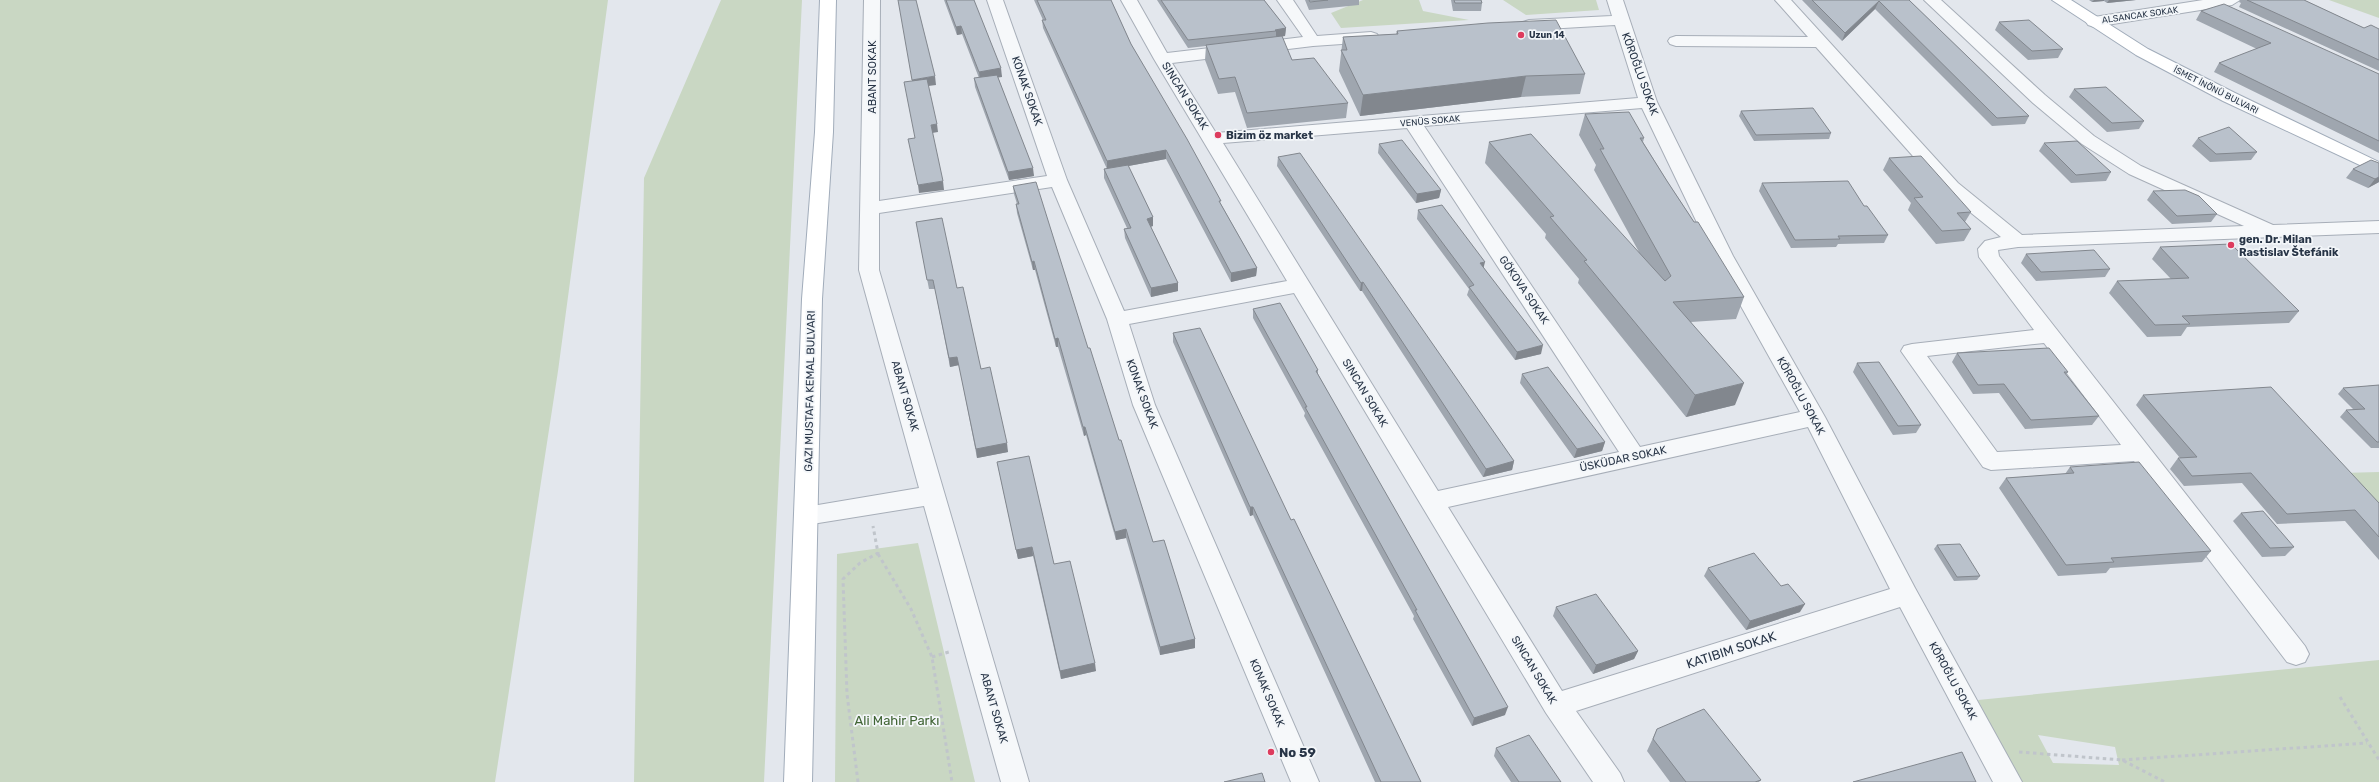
<svg xmlns="http://www.w3.org/2000/svg" width="2379" height="782" font-family="Rubik,sans-serif">
  <rect width="100%" height="100%" fill="#e3e7ed"/>
  <path fill="#c9d7c3" fill-rule="evenodd" d="M0 0H608L558 371 495 782H0Z
    M721 0H802L764 782H634L644 178Z
    M1363 0H1419L1423 11 1469 20 1341 28 1331 13Z
    M1503 0H1596L1599 10 1526 15Z
    M2329 0H2379V18Z
    M2379 472V515L2342 473Z
    M918 543 975 782H835L837 554Z
    M2379 660V782H2018L1978 700ZM2038 735 2115 747 2119 765 2053 763Z"/>
  <g fill="none" stroke-linecap="round" stroke-linejoin="round">
    <g stroke="#a7aeb8" stroke-width="2">
      <path id="minor" d="M864 0H880L879 201 1047 176 987 0H1003L1067 180 1124 311 1287 281 1154 59 1121 0H1137L1167 53 1303 37 1277 0H1293L1317 36 1371 32 1377 34 1379 37 1377 40 1371 42 1313 46 1172 63 1216 133 1638 98 1615 25 1529 30 1523 28 1521 25 1523 22 1529 20 1612 16 1607 0H1623L1657 102 1733 256 1825 417 1915 588 2022 782H1993L1900 607 1576 711 1620 773 1624 782H1593L1546 713 1294 293 1129 324 1155 405 1319 782H1291L1133 405 1107 319 1052 187 879 213V270L1029 782H1001L924 506 806 525 797 523 794 516 797 509 806 507 919 488 859 270ZM1642 108 1713 256 1800 412 1640 447 1424 126ZM1407 128 1619 452 1438 491 1223 143ZM1808 427 1890 589 1562 691 1448 507Z
        M1775 0H1791L1958 183 2022 235 2244 226 2129 174 2082 144 2033 103 1924 0H1941L2045 95 2094 136 2141 166 2273 225 2379 221V233L2018 247 1998 250 1999 256 2305 646 2309 654 2305 662 2296 665 2287 662 2134 461 1991 470 1983 467 1901 351 1904 346 1912 344 2034 330 1979 257 1978 249 1985 241 2001 237 1944 191 1816 47 1676 46 1670 44 1668 41 1670 38 1676 36 1808 37ZM2044 343 2121 445 1997 452 1927 356Z
        M2203 0H2240L2232 5 2094 27 2088 25 2086 22 2088 19 2094 17Z"/>
    </g>
    <g stroke="#a1acba" stroke-width="2">
      <path id="major" d="M820 0H836L833 132 822 299 812 782H784L802 299 815 132Z
        M2052 0H2071L2148 49 2235 93 2379 162V174L2223 101 2136 55Z"/>
    </g>
    <path stroke="#c0c5cb" stroke-width="3" stroke-dasharray="3.5 3.5" stroke-linecap="butt" d="M878 554 911 609 932 657 952 782
      M932 657 952 651
      M2340 697 2379 760
      M2019 752 2122 760 2165 782
      M2122 760 2367 743
      M858 782 847 694 843 579 860 563 878 553 873 526"/>
    <use href="#minor" fill="#f6f8fa" fill-rule="evenodd"/>
    <use href="#major" fill="#fff" fill-rule="evenodd"/>
  </g>
  <path fill="#9fa6af" d="M944 0H974L1002 77H998L1034 176 1009 180 975 87 974 78H979L962 34 957 35Z
    M1034 0H1111L1131 44 1257 268 1256 276 1231 282 1166 159 1128 166 1153 217V226L1151 227 1178 283V291L1151 297 1125 238 1124 229 1127 228 1104 178V169H1107L1043 28 1042 20H1043Z
    M1157 0H1264L1286 28 1285 36 1276 37 1292 60 1348 103 1346 118 1247 128 1235 92 1218 94 1205 60 1206 46 1188 48Z
    M1305 0H1359V5L1309 10Z
    M1451 0H1481L1482 3 1481 11H1453Z
    M1802 0H1909L2029 116 2025 124 1992 126 1875 9 1842 41Z
    M2089 0H2136L2107 3 2104 1 2092 2Z
    M2240 0H2304L2364 28 2379 29V71L2239 7 2241 3 2239 2Z
    M2201 11 2379 74V153L2214 72 2219 63 2257 49 2196 20Z
    M1999 22 2063 49 2058 58 2028 60 1995 30Z
    M1397 31 1585 74 1580 94 1521 97 1360 116 1339 71 1343 37 1396 34Z
    M2074 89 2144 121 2139 129 2107 132 2069 97Z
    M1741 111 1831 133 1829 139 1754 141 1739 116Z
    M1585 114 1644 138 1643 142 1667 181 1744 297 1736 319 1691 322 1735 405 1686 417 1578 283 1579 279 1545 238 1546 234 1485 163 1489 142 1639 252 1594 170 1596 165 1579 135Z
    M2198 138 2257 152 2251 160 2210 162 2192 146Z
    M2044 143 2111 172 2106 181 2071 183 2039 151Z
    M1379 144 1441 190 1439 198 1416 203 1378 153Z
    M1278 157 1514 461 1512 470 1483 477 1362 291H1360L1277 166Z
    M1889 158 1971 212 1965 222 1971 229 1964 241 1936 244 1908 210 1911 203 1883 170Z
    M2379 163V182L2368 188 2346 178 2353 169Z
    M1762 183 1864 206 1888 235 1884 243 1838 244 1836 247 1791 248 1759 191Z
    M1013 186 1088 348 1153 542 1195 639V648L1160 655 1126 538 1116 540 1086 435 1084 436 1058 347H1056L1035 270H1033L1017 213 1016 204H1017L1014 194Z
    M2153 191 2217 214 2211 222 2172 224 2147 200Z
    M1418 210 1484 268 1541 354 1515 360 1467 295 1469 289 1417 219Z
    M916 222 957 288 981 369 1008 452 977 458 959 365 950 367 935 289H929Z
    M2160 247 2299 311 2289 323 2187 327 2181 336 2147 337 2109 293 2117 281 2171 279 2152 259Z
    M2026 254 2110 269 2105 277 2036 281 2021 263Z
    M1253 309 1318 370V374L1505 715 1472 726 1413 619 1414 616 1304 416 1305 413 1253 318Z
    M1173 333 1291 520 1421 782H1375L1253 515 1250 516 1173 342Z
    M1957 353 2068 372 2066 375 2099 416 2092 425 2025 429 1999 393 1973 394 1952 362Z
    M1857 363 1921 425 1916 433 1893 435 1853 372Z
    M1522 374 1605 442 1602 451 1574 458 1520 383Z
    M2379 385V448H2371L2340 417 2346 410H2354L2338 394 2343 388Z
    M2143 395 2379 503V560L2345 521 2277 524 2242 483 2184 486 2170 469 2178 458H2180L2136 405Z
    M997 462 1054 564 1096 671 1061 679 1033 556 1018 559Z
    M2070 467 2211 551 2202 562 2110 568 2106 573 2058 576 1999 488 2006 478 2065 474Z
    M2241 513 2294 547 2285 556 2262 557 2233 521Z
    M1937 545 1980 576 1977 580 1954 581 1934 549Z
    M1708 568 1800 612 1746 630 1704 576Z
    M1556 607 1638 651 1634 659 1593 674 1553 616Z
    M1657 729 1761 780 1759 782H1670L1647 751Z
    M1496 748 1561 782H1511L1494 756Z"/>
  <path fill="#82878e" d="M2094 0H2104V1L2092 2Z
    M2109 0H2136L2107 3Z
    M1879 1 1875 9 1842 41 1845 33Z
    M961 26 962 34 957 35 956 27Z
    M1286 28 1285 36 1276 37V31L1275 30Z
    M1001 68 1002 77 980 80 979 72Z
    M935 76 936 85 913 88 912 80Z
    M1526 76 1521 97 1360 116 1363 95Z
    M937 124 938 132 932 133 931 125Z
    M1166 150V159L1107 170V161Z
    M1033 168 1034 176 1009 180 1008 172Z
    M2379 177V182L2368 188 2375 179Z
    M943 181 944 190 919 193 918 185Z
    M1441 190 1439 198 1416 203 1417 194Z
    M1153 217V226L1147 227V219Z
    M1034 261 1035 270H1033L1032 262Z
    M1485 262 1483 270 1480 263Z
    M1257 268 1256 276 1231 282V273Z
    M1363 282 1362 291H1360L1361 283Z
    M1178 283V291L1151 297V288Z
    M1058 338V347H1056L1055 339Z
    M1543 345 1541 354 1515 360 1517 352Z
    M957 357 959 365 950 367 949 358Z
    M1744 383 1735 405 1686 417 1695 395Z
    M1083 427H1085L1086 435 1084 436Z
    M1605 442 1602 451 1574 458 1577 449Z
    M1007 443 1008 452 977 458 976 449Z
    M1514 461 1512 470 1483 477 1486 469Z
    M1250 507H1253V515L1250 516Z
    M1126 529V538L1116 540 1115 532Z
    M1032 547 1033 556 1018 559 1016 550Z
    M1805 604 1800 612 1746 630 1750 621Z
    M1195 639V648L1160 655V647Z
    M1638 651 1634 659 1593 674 1596 665Z
    M1095 663 1096 671 1061 679 1060 671Z
    M1508 707 1505 715 1472 726 1474 718Z"/>
  <path fill="#b9c1cb" stroke="#82878e" d="M898 0H916L935 76 912 80Z
    M946 0H974L1001 68 979 72 961 26 956 27Z
    M1037 0H1111L1131 44 1187 139 1221 201H1219L1257 268 1231 273 1166 150 1107 161 1042 20H1046Z
    M1161 0H1264L1286 28 1275 30 1276 31 1188 40Z
    M1309 0H1328L1310 2Z
    M1454 0H1481L1482 3H1455Z
    M1812 0H1909L2029 116 1997 118 1879 1 1845 33Z
    M2247 0H2304L2364 28 2371 25 2379 29V60Z
    M2224 4 2379 74V141L2219 63 2271 43 2201 11Z
    M1556 20 1585 74 1526 76 1363 95 1341 50H1347L1343 37 1398 34 1397 31 1488 23Z
    M2029 20 2063 49 2032 51 1999 22Z
    M1282 36 1292 60 1314 58 1348 103 1247 113 1235 77 1219 79 1206 45Z
    M997 75 1033 168 1008 172 974 78Z
    M927 79 937 124 931 125 943 181 918 185 908 139 915 138 904 82Z
    M2106 87 2144 121 2112 123 2074 89Z
    M1813 108 1831 133 1756 135 1741 111Z
    M1629 112 1644 138H1640L1667 181 1694 222H1698L1744 297 1673 302 1744 383 1695 395 1584 261 1587 260 1550 217 1554 216 1489 142 1531 134 1665 281 1671 276 1600 149H1604L1585 114Z
    M2229 127 2257 152 2216 154 2198 138Z
    M1402 140 1441 190 1417 194 1379 144Z
    M2077 141 2111 172 2076 175 2044 143Z
    M1300 153 1514 461 1486 469 1363 282 1361 283 1278 157Z
    M1921 156 1971 212 1957 213 1971 229 1942 231 1914 198 1923 197 1889 158Z
    M2371 160 2379 163V177L2375 179 2353 169Z
    M1128 165 1153 217 1147 219 1178 283 1151 288 1124 229 1131 228 1104 169Z
    M1848 181 1864 206H1867L1888 235 1838 236 1840 239 1795 240 1762 183Z
    M1036 182 1088 348H1090L1119 440H1121L1153 542 1164 540 1195 639 1160 647 1126 529 1115 532 1085 427H1083L1058 338 1055 339 1034 261 1032 262 1016 204H1019L1013 186Z
    M2185 190 2199 196 2217 214 2177 216 2153 191Z
    M1442 205 1485 262 1480 263 1543 345 1517 352 1469 287 1474 285 1418 210Z
    M942 218 957 288 963 287 981 369 990 367 1007 443 976 449 957 357 949 358 933 280H927L916 222Z
    M2231 244 2299 311 2182 316 2190 324 2155 325 2117 281 2189 278 2160 247Z
    M2094 250 2110 269 2041 272 2026 254Z
    M1280 303 1318 370 1316 371 1508 707 1474 718 1415 610H1417L1305 407H1307L1253 309Z
    M1200 328 1291 520 1294 519 1421 782H1381L1253 507H1250L1173 333Z
    M2049 348 2068 372H2064L2099 416 2031 420 2004 384 1978 385 1957 353Z
    M1879 362 1921 425 1898 426 1857 363Z
    M1548 367 1605 442 1577 449 1522 374Z
    M2379 385V442H2377L2346 410 2365 409 2343 388Z
    M2271 387 2379 503V537L2355 510 2287 514 2251 473 2192 476 2178 458 2197 457 2143 395Z
    M1029 456 1054 564 1070 561 1095 663 1060 671 1032 547 1016 550 997 462Z
    M2139 462 2211 551 2111 558 2114 562 2066 565 2006 478 2074 473 2070 467Z
    M2263 511 2294 547 2270 548 2241 513Z
    M1960 544 1980 576 1957 577 1937 545Z
    M1754 553 1781 586 1788 584 1805 604 1750 621 1708 568Z
    M1596 594 1638 651 1596 665 1556 607Z
    M1704 709 1761 780 1755 782H1686L1653 739 1657 729Z
    M1529 735 1561 782H1519L1496 748Z
    M1962 752 1976 782H1853Z
    M1262 773 1265 782H1224Z"/>
  <g fill="#dd3c5e" stroke="#f3f6f9" stroke-width="1.5">
    <circle cx="1521" cy="35" r="4"/>
    <circle cx="1218" cy="135" r="4"/>
    <circle cx="2231" cy="245" r="4"/>
    <circle cx="1271" cy="752" r="4"/>
  </g>
  <g text-anchor="middle" dominant-baseline="central" stroke-width="3.5" stroke-linejoin="round" paint-order="stroke">
    <g font-size="9" fill="#283547" stroke="#f3f6f9">
      <text transform="translate(2140 15) rotate(-8)">ALSANCAK SOKAK</text>
      <text transform="translate(2216 90) rotate(27)">İSMET İNÖNÜ BULVARI</text>
      <text transform="translate(1430 121) rotate(-5)">VENÜS SOKAK</text>
    </g>
    <g font-size="9" font-weight="bold" fill="#283547" stroke="#f3f6f9" text-anchor="start">
      <text x="1529" y="35">Uzun 14</text>
    </g>
    <g font-size="11" fill="#283547" stroke="#f3f6f9">
      <text transform="translate(1640 74) rotate(70)">KÖROĞLU SOKAK</text>
      <text transform="translate(872 77) rotate(-90)">ABANT SOKAK</text>
      <text transform="translate(1027 91) rotate(71)">KONAK SOKAK</text>
      <text transform="translate(1185 96) rotate(58)">SINCAN SOKAK</text>
      <text transform="translate(1524 290) rotate(56)">GÖKOVA SOKAK</text>
      <text transform="translate(810 391) rotate(-89)">GAZI MUSTAFA KEMAL BULVARI</text>
      <text transform="translate(1365 393) rotate(59)">SINCAN SOKAK</text>
      <text transform="translate(1142 394) rotate(70)">KONAK SOKAK</text>
      <text transform="translate(905 396) rotate(74)">ABANT SOKAK</text>
      <text transform="translate(1801 396) rotate(61)">KÖROĞLU SOKAK</text>
      <text transform="translate(1623 459) rotate(-12)">ÜSKÜDAR SOKAK</text>
      <text transform="translate(1534 670) rotate(59)">SINCAN SOKAK</text>
      <text transform="translate(1953 681) rotate(61)">KÖROĞLU SOKAK</text>
      <text transform="translate(1267 693) rotate(67)">KONAK SOKAK</text>
      <text transform="translate(994 708) rotate(74)">ABANT SOKAK</text>
    </g>
    <g font-size="11" font-weight="bold" fill="#283547" stroke="#f3f6f9" text-anchor="start">
      <text x="1226" y="135">Bizim öz market</text>
      <text x="2239" y="239">gen. Dr. Milan<tspan x="2239" dy="13">Rastislav Štefánik</tspan></text>
    </g>
    <g font-size="13" fill="#283547" stroke="#f3f6f9">
      <text transform="translate(1731 650) rotate(-18)">KATIBIM SOKAK</text>
    </g>
    <g font-size="13" fill="#406434" stroke="#f3f6f9">
      <text x="897" y="720">Ali Mahir Parkı</text>
    </g>
    <g font-size="13" font-weight="bold" fill="#283547" stroke="#f3f6f9" text-anchor="start">
      <text x="1279" y="752">No 59</text>
    </g>
  </g>
</svg>
